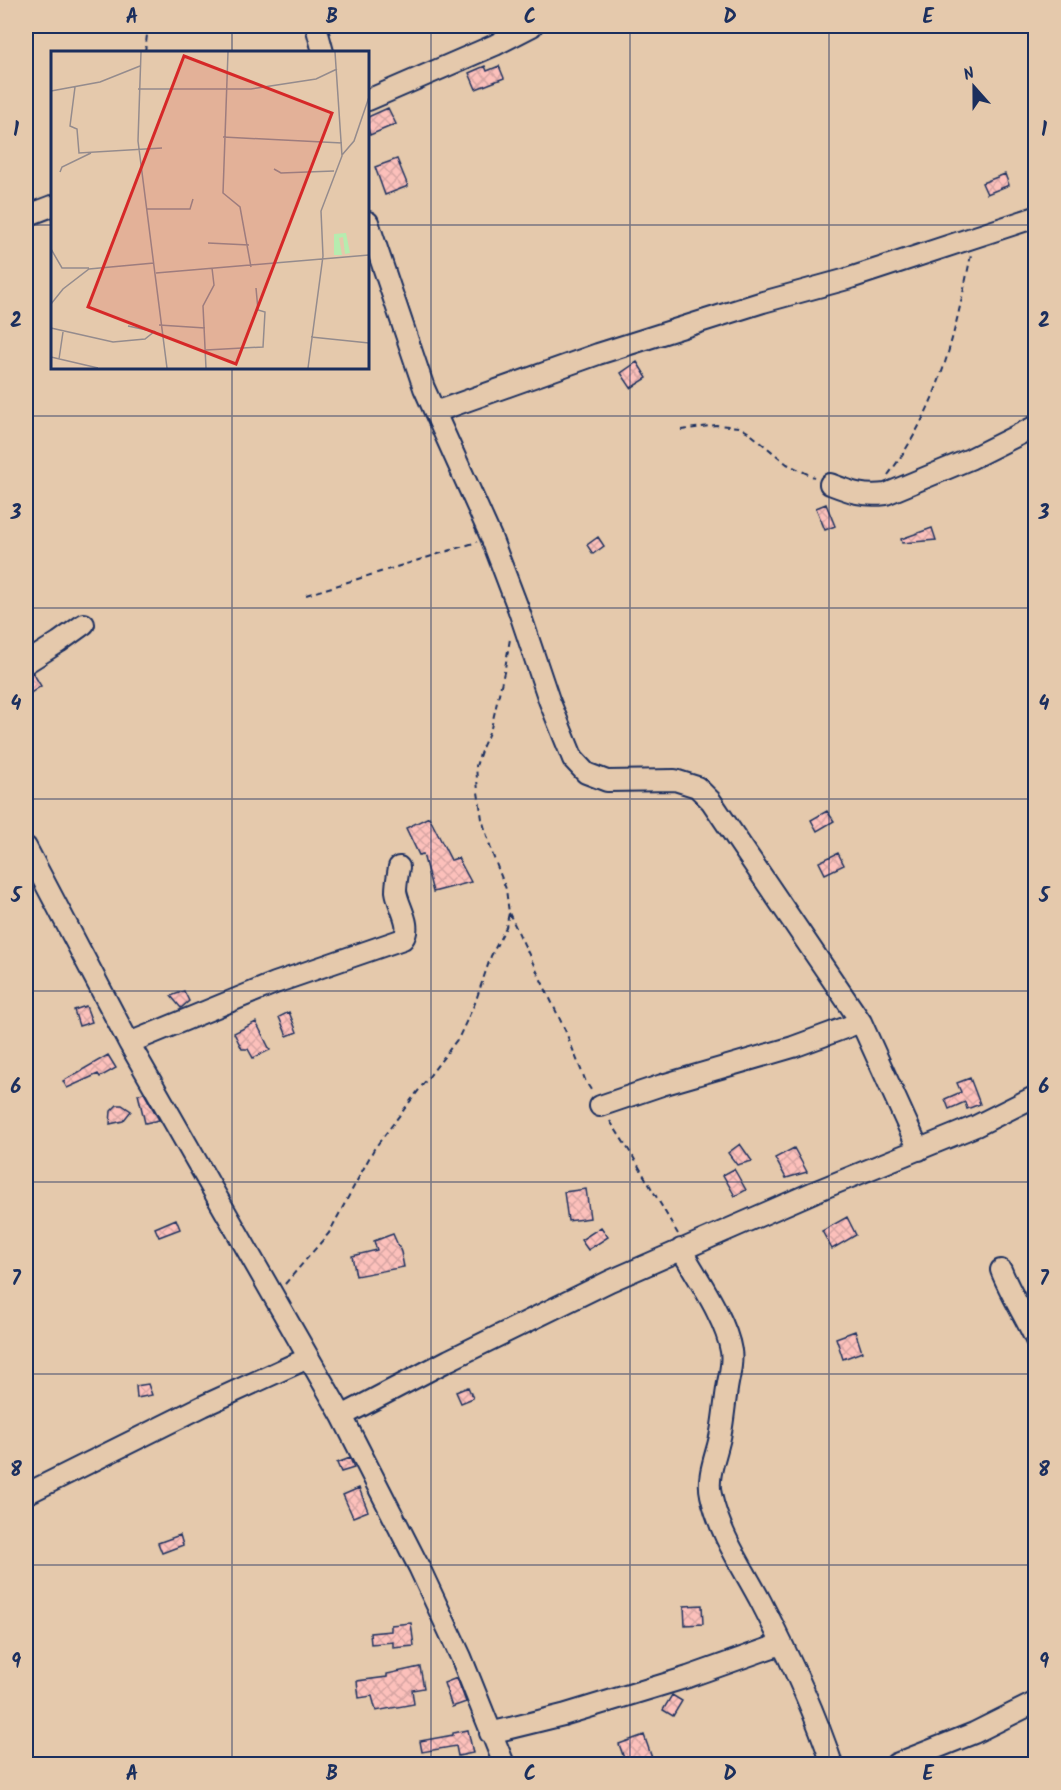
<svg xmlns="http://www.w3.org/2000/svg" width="1061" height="1790" font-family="Kalam,sans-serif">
  <defs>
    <pattern id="building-cross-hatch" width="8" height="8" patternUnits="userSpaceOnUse" patternTransform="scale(1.5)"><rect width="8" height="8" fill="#fcc0bb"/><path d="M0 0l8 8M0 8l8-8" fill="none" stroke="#d7a5a3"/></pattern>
  </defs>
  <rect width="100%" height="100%" fill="#e5c9ac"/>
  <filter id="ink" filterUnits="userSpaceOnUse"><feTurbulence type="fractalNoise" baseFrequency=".0167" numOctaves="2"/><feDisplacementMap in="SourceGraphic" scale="12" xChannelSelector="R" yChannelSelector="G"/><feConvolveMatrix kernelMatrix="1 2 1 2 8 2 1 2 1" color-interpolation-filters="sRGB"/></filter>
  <g filter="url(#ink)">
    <path fill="url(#building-cross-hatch)" stroke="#1b2f5e" stroke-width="1.5" d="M485 66 487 71 499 66 504 78 476 89 469 73Z
      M388 108 396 124 370 135 368 129V117Z
      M397 159 408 186 385 195 375 167Z
      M1005 174 1009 185 987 194 982 183Z
      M637 362 647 378 631 388 621 373Z
      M826 504 835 526 825 530 816 508Z
      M932 528 936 540 902 543 901 539Z
      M598 537 604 546 593 554 587 545Z
      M33 673 41 686 26 696V675Z
      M827 811 834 821 817 831 811 820Z
      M429 817 451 860 458 858 471 882 433 892 423 854 419 855 406 828Z
      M838 853 844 865 825 874 819 862Z
      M184 991 189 1001 181 1008 171 996Z
      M86 1006 92 1022 79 1026 74 1010Z
      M289 1012 297 1032 287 1036 279 1017Z
      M256 1022 270 1050 253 1058 248 1049H242L234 1033Z
      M108 1055 116 1068 100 1077 98 1074 67 1088 63 1081Z
      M970 1078 980 1104 967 1109 965 1102 949 1109 945 1099 961 1092 957 1083Z
      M144 1093 159 1120 145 1123 138 1094Z
      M117 1105H122L131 1111 123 1121 110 1124 111 1111Z
      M740 1144 752 1161 737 1165 728 1153Z
      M794 1148 807 1172 786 1178 775 1158Z
      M734 1169 746 1190 735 1196 723 1175Z
      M586 1189 590 1218 568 1221 564 1192Z
      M847 1217 856 1235 832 1249 822 1231Z
      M176 1219 180 1229 159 1237 155 1228Z
      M601 1227 608 1237 588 1250 581 1240Z
      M393 1234 401 1252 404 1267 356 1276 352 1256 377 1250 374 1241Z
      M855 1331 862 1352 843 1359 836 1338Z
      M148 1384 152 1395 137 1398 136 1386Z
      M468 1387 473 1398 461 1403 456 1392Z
      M350 1458 354 1468 341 1472 337 1463Z
      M359 1488 368 1511 353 1517 343 1495Z
      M180 1535 183 1545 162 1553 158 1543Z
      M702 1605 703 1624 685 1625 684 1606Z
      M411 1623 414 1646 393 1648V1642L371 1644 370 1633 391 1631V1625Z
      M420 1667 424 1688 412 1690 414 1704 376 1711 372 1696 359 1698 357 1681 387 1677V1674Z
      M457 1678 466 1702 452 1707 444 1683Z
      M672 1695 682 1701 673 1716 663 1710Z
      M468 1730 473 1753 458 1756 456 1746 422 1752 420 1741 453 1735V1733Z
      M644 1735 654 1764H626L619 1744Z"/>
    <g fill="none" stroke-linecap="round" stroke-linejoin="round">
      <g stroke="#1b2f5e" stroke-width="24">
        <path id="minor" d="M316 26 323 52
          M368 100 495 45 532 26
          M26 216 52 206
          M368 222 424 388 491 537 518 608 549 700 573 759 586 773 607 781 675 780 697 787 711 801 861 1022 919 1150
          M435 412 598 354 763 302 847 279 1036 217
          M830 484C851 492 863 497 886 494L970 459 1036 426
          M26 663 59 642 84 624
          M26 847 129 1043 342 1416 419 1567 461 1657 504 1764
          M129 1043 275 983 403 939C413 925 398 907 396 891 396 883 398 874 399 867
          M600 1106 662 1085 793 1047 861 1022
          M681 1249C697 1278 726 1319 731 1351 733 1362 730 1372 728 1383 725 1399 724 1416 721 1432 718 1452 706 1475 711 1495 720 1535 742 1566 761 1602 788 1654 814 1709 832 1764
          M1001 1270C1011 1295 1025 1316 1036 1340
          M342 1416 449 1360 610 1281 814 1192 976 1126 1036 1096
          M26 1494 203 1406 308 1358
          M490 1733 563 1715 688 1677 781 1644
          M896 1764 974 1733 1036 1702"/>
      </g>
      <path stroke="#1b2f5e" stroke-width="2" stroke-dasharray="6 4.5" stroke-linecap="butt" d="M145 52 148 26
        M681 430 716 425 739 427 748 432 787 464 814 477
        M888 475C940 406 954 337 971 255
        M306 595 477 542
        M509 913 565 1030 586 1082 593 1093
        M610 1121 632 1155 678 1234
        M285 1284 329 1233 374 1149 459 1037 475 1003 491 956 506 927 509 913 506 889 492 853 482 819 478 792 476 766 482 748 491 728 505 668 510 639"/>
      <use href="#minor" stroke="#e5c9ac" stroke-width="20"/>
    </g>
  </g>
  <path fill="none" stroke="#1b2f5e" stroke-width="1.5" stroke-opacity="0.55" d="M232 26V52M431 26V1764M630 26V1764M829 26V1764M26 225H52M368 225H1036M232 368V1764M26 416H1036M26 608H1036M26 799H1036M26 991H1036M26 1182H1036M26 1374H1036M26 1565H1036"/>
  <g transform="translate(51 51)">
    <rect width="318" height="318" fill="#e5c9ac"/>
    <path d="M295 182 299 202 294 203 292 186 288 187 291 204H283V183Z" fill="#b6ecaf"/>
    <path fill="none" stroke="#948b8d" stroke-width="1.5" d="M90 1 87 90 116 317M177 1 172 142 189 156 200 216M318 7V35M24 36 19 75 26 78 28 102 111 97M87 38H200L265 28 286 18M0 40 49 31 89 15M172 86 291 92M291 104 303 90 318 46M223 118 230 122 283 120M9 121 11 116 40 102M95 158H139L142 148M157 192 198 194M0 198 11 217H38M105 222 318 204M0 253 12 238 38 218 103 212M108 274 154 277M77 275 105 281M0 277 62 291 94 288 104 280M260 286 318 292M155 299 212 296 214 261 207 259 205 237M0 306 47 317M8 308 12 281M155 317 152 255 163 234 161 217M257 317 272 205 270 160 291 105 284 1"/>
    <path fill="#d62828" fill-opacity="0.15" stroke="#d62828" stroke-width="3" d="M133 5 281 62 185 313 37 256Z"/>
    <rect width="318" height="318" fill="none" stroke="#1b2f5e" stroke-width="3"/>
  </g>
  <rect width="1061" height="1790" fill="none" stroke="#e5c9ac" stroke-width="66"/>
  <g transform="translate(974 87) rotate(339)" stroke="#e5c9ac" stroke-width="4.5" paint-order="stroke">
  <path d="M0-4.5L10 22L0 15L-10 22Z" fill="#1b2f5e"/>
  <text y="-9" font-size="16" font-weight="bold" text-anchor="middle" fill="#1b2f5e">N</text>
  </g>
  <rect x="33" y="33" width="995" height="1724" fill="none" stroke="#1b2f5e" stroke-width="2"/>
  <g font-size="20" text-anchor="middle" font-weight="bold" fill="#1b2f5e">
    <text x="132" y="23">A</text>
    <text x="332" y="23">B</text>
    <text x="530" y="23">C</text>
    <text x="730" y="23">D</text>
    <text x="928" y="23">E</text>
    <text x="16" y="136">1</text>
    <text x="1044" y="136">1</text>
    <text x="16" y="327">2</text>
    <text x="1044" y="327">2</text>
    <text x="16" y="519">3</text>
    <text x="1044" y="519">3</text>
    <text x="16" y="710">4</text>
    <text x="1044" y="710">4</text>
    <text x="16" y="902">5</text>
    <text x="1044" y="902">5</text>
    <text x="16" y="1093">6</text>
    <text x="1044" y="1093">6</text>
    <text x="16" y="1285">7</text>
    <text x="1044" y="1285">7</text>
    <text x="16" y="1476">8</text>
    <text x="1044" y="1476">8</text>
    <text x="16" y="1668">9</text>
    <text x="1044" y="1668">9</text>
    <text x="132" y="1780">A</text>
    <text x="332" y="1780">B</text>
    <text x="530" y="1780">C</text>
    <text x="730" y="1780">D</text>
    <text x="928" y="1780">E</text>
  </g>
</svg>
